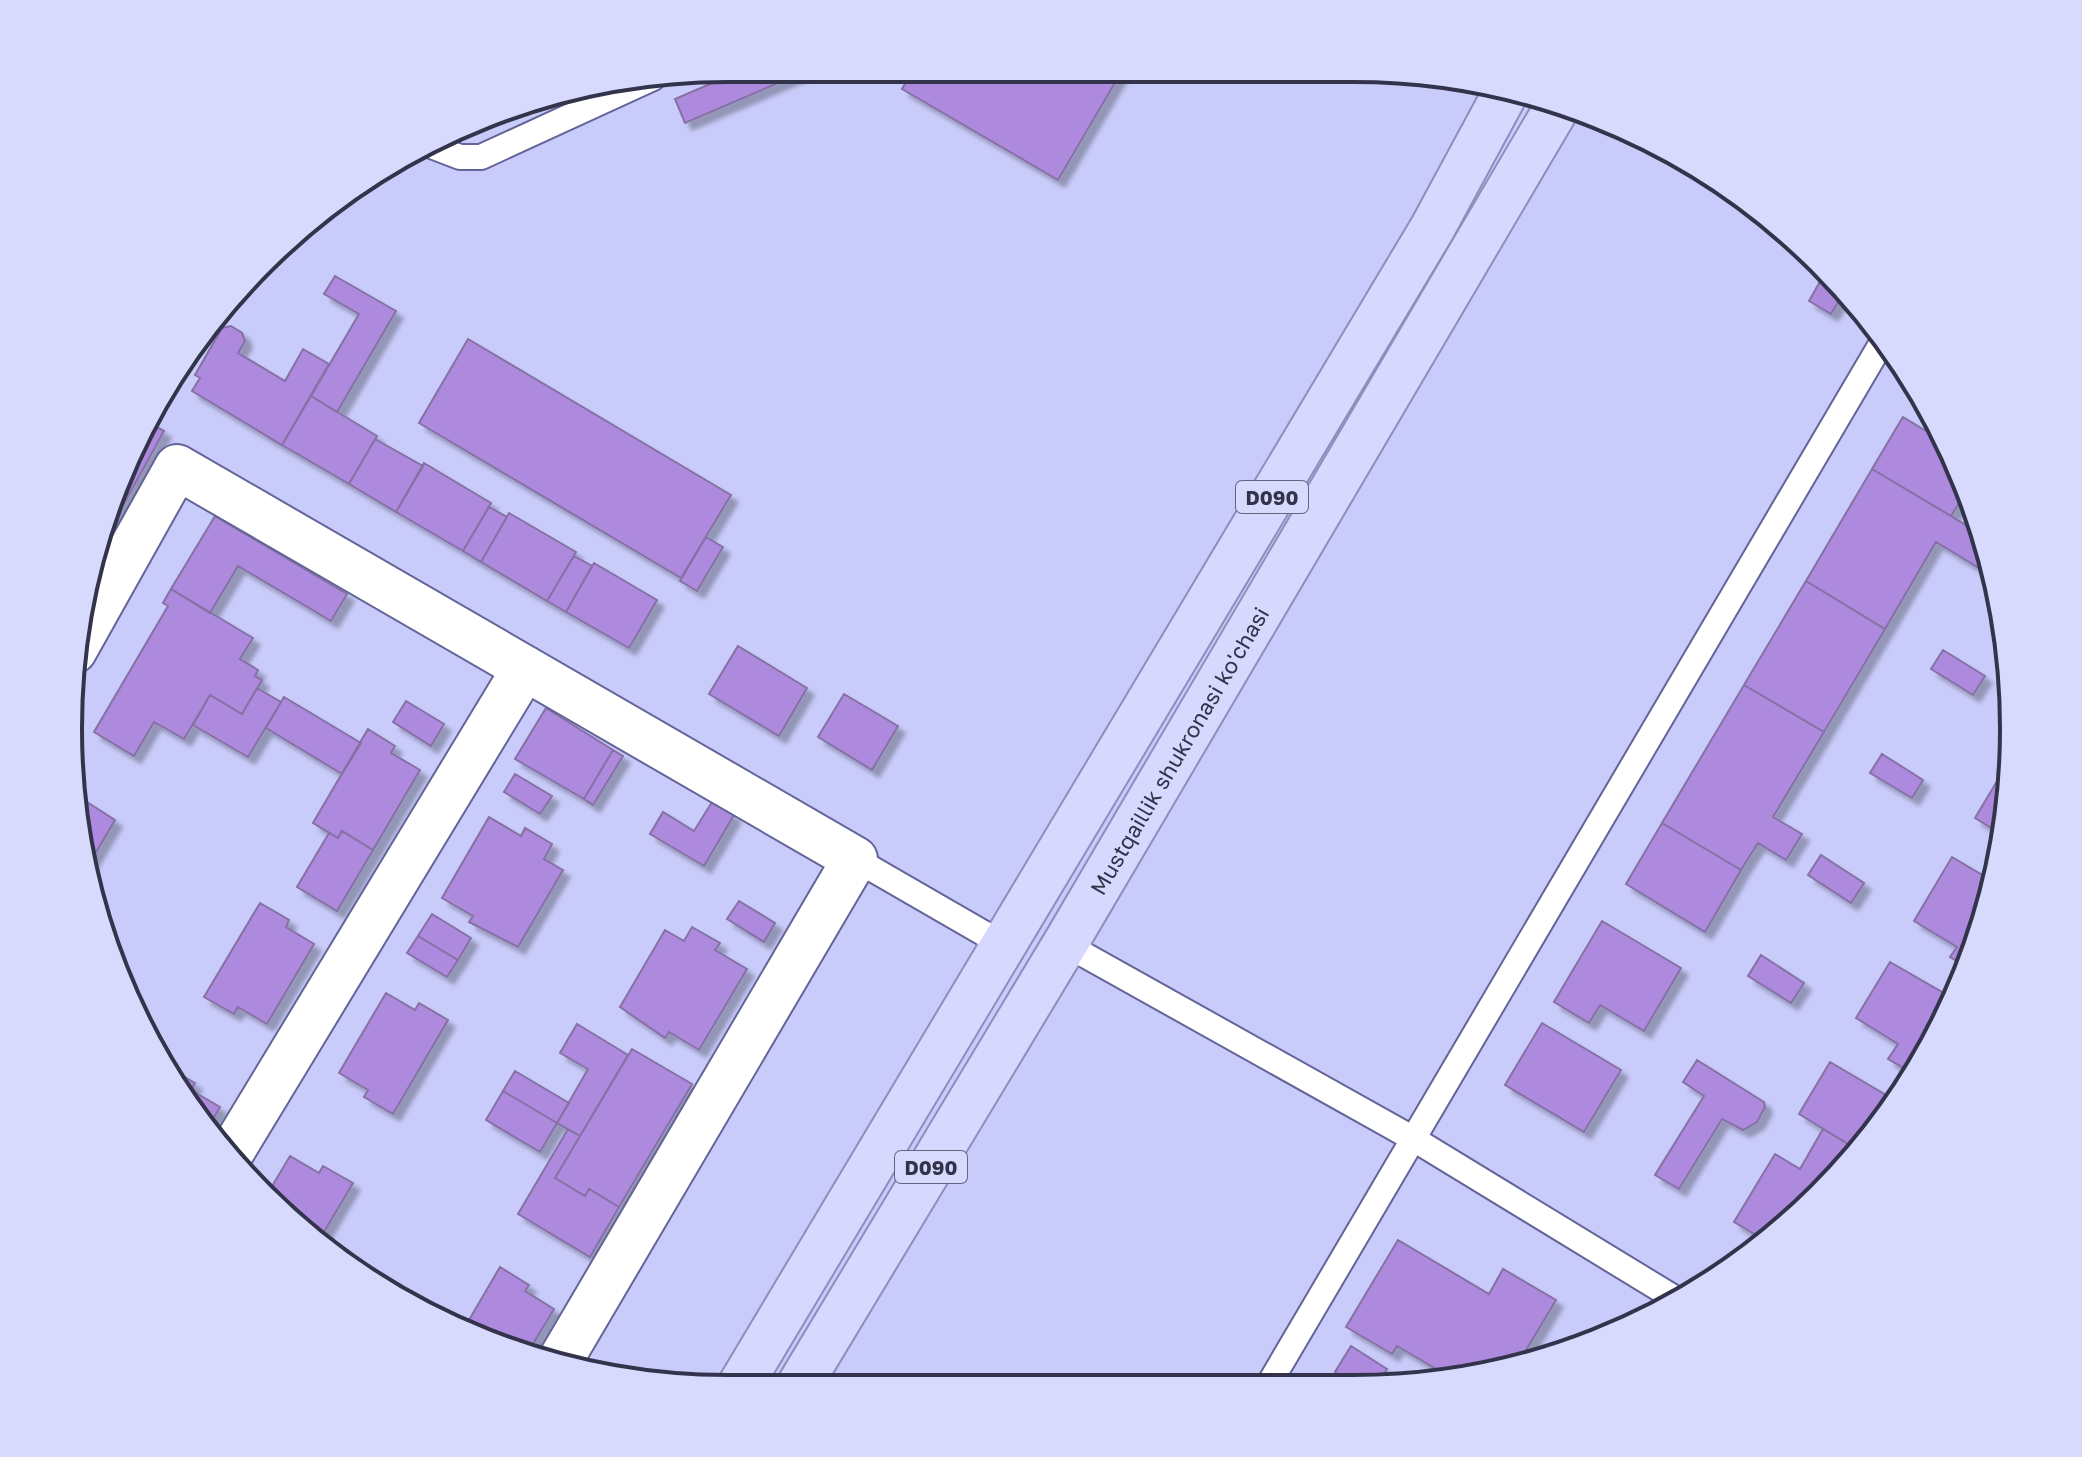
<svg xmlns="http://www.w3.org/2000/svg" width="2082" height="1457" font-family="'Golos Text',sans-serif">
  <defs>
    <filter id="shadow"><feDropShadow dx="7" dy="7" stdDeviation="2" flood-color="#0004"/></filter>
  </defs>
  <rect width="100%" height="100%" fill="#c9ccfa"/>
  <path fill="#ad8ade" stroke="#8571a4" stroke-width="2" filter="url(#shadow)" d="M747 68H813L685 123 675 99Z
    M914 68H1122L1123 69 1058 180 902 89Z
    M1827 269 1845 291 1831 314 1809 301Z
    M335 276 396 311 337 412 311 396 359 314 324 294Z
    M231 326 242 333 245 341 238 353 285 381 303 349 329 364 282 445 192 391 200 378 195 375 222 328Z
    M468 339 731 495 681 578 419 423Z
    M311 396 377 436 349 484 282 445Z
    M1903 417 1946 443 1964 476 1968 489 1951 516 1872 469Z
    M151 424 164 431 110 529 105 526 118 475Z
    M375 439 423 466 396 512 349 484Z
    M424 463 491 503 463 551 396 512Z
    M1872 469 1981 534 1992 568 1987 573 1936 542 1885 629 1806 581Z
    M489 507 507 517 481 562 463 551Z
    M509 513 576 552 547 601 481 562Z
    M215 516 347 594 331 621 238 566 210 613 171 589Z
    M706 537 723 547 697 591 680 581Z
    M574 556 592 566 566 612 547 601Z
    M594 563 657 600 629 648 566 612Z
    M1806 581 1885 629 1824 732 1744 685Z
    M171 589 253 638 240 659 258 670 255 676 262 680 242 714 210 695 184 739 154 722 134 756 94 732 168 606 163 603Z
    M738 646 807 688 779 736 709 694Z
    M1943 650 1985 676 1973 695 1931 669Z
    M1744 685 1824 732 1773 817 1802 834 1786 860 1758 843 1741 870 1662 823Z
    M257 688 281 702 248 757 193 725 210 695 242 714Z
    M844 694 898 726 872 770 818 737Z
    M284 697 361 743 342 774 266 728Z
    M406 701 444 724 431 746 393 722Z
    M546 708 613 750 584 799 515 759Z
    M368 729 395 746 391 753 420 770 373 850 342 831 338 838 313 823Z
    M613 750 623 756 593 805 584 799Z
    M1882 754 1923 780 1912 798 1870 773Z
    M2011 758 2003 835 1975 818Z
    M515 774 552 796 540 814 504 792Z
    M87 802 115 820 85 871 81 857 79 807 82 809Z
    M712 802 734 815 704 866 650 834 663 812 694 831Z
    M489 817 521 836 525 828 552 844 544 859 563 870 518 947 469 922 473 916 442 898Z
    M1662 823 1741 870 1705 932 1626 884Z
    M342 831 373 850 337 911 297 887 329 833 338 838Z
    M1821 855 1864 883 1851 903 1808 875Z
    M1952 857 1994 882 1968 968 1950 957 1957 947 1914 921Z
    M739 901 775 923 764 942 727 919Z
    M260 903 289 920 286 927 314 944 267 1024 238 1007 234 1014 204 997Z
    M432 914 471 938 458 960 418 936Z
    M1602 921 1681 968 1644 1031 1600 1005 1589 1023 1554 1002Z
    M692 927 720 943 715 950 747 969 699 1050 669 1032 665 1038 620 1007 665 930 684 941Z
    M418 936 458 960 447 977 407 953Z
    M1761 955 1804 983 1791 1003 1748 976Z
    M1890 962 1954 999 1914 1074 1888 1059 1898 1044 1856 1018Z
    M386 993 415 1010 419 1003 448 1020 393 1114 364 1097 368 1090 339 1073Z
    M1542 1023 1621 1070 1584 1132 1505 1085Z
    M577 1024 628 1055 580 1136 557 1123 588 1069 560 1053Z
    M632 1049 692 1084 619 1207 589 1189 585 1196 555 1178Z
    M1697 1060 1764 1102 1765 1107 1757 1122 1743 1130 1722 1119 1679 1189 1655 1175 1704 1096 1683 1082Z
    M1830 1062 1898 1102 1858 1150 1799 1114Z
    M171 1069 195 1083 191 1090 220 1107 210 1124Z
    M515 1071 569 1103 557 1123 503 1091Z
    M503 1091 557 1123 540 1152 486 1120Z
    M568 1129 580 1136 555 1178 585 1196 589 1189 619 1207 590 1257 518 1214Z
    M1823 1129 1858 1150 1820 1196 1761 1238 1734 1222 1775 1154 1800 1169Z
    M290 1156 319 1173 323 1166 353 1183 318 1242 265 1198Z
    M1398 1240 1489 1294 1503 1269 1556 1300 1525 1352 1535 1358 1482 1376 1453 1379 1397 1346 1392 1354 1346 1327Z
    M500 1267 529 1285 525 1291 554 1309 527 1354 475 1339 462 1332Z
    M1351 1346 1387 1369 1376 1387 1361 1388 1335 1372Z"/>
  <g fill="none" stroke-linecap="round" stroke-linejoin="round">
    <g stroke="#636497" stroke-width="28">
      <path id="service" d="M434 147 460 157H481L653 78
        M855 859 1004 945
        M1065 944 1412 1138 1676 1299
        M1266 1389 1884 339"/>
    </g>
    <g stroke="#636497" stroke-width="48">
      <path id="minor" d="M74 651 177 467 855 859 558 1364
        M231 1153 525 668"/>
    </g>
    <g stroke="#8c8ebd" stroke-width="48">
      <g id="primary">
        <path d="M738 1389 1433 227 1507 90"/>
        <path id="s1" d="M797 1389 1065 944 1556 109"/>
      </g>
    </g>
    <use href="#service" stroke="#fff" stroke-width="24"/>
    <use href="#minor" stroke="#fff" stroke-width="44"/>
    <use href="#primary" stroke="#d7d8fd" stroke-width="44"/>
  </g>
  <g text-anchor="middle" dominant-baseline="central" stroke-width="7" stroke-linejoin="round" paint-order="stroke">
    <g fill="#d8dafd" stroke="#646680" stroke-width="2">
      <rect x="1236" y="481" width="72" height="32" rx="6"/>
      <rect x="895" y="1151" width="72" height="32" rx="6"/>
    </g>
    <g font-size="20" font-weight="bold" fill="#33344b">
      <text x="1272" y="497">D090</text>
      <text x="931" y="1167">D090</text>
    </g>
    <g font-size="22" fill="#33344b" stroke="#d8dafd">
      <text stroke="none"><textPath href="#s1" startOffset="744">Mustqaillik shukronasi ko'chasi</textPath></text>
    </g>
  </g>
  <path d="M0 0H2082V1457H0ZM728 82H1354A646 646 0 0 1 2000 728V729A646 646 0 0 1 1354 1375H728A646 646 0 0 1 82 729V728A646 646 0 0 1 728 82Z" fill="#d8dafd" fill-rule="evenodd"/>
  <path fill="none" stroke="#33344b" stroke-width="4" d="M728 82H1354A646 646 0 0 1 2000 728V729A646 646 0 0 1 1354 1375H728A646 646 0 0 1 82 729V728A646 646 0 0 1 728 82Z"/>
</svg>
